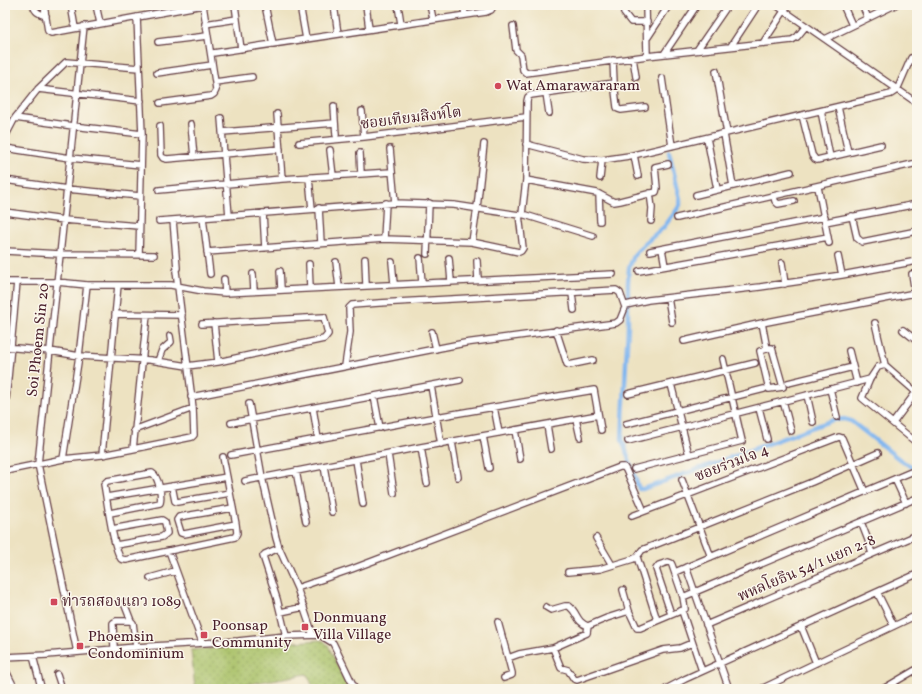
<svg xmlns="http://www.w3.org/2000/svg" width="922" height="694" font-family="Vollkorn,'Noto Serif Thai',serif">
  <defs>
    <pattern id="grass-dots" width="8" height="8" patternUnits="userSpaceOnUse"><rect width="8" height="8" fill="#a7c065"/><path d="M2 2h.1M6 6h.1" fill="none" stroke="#8a9b53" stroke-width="1.8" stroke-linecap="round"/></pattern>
  </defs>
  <rect width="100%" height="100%" fill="#fbf7ec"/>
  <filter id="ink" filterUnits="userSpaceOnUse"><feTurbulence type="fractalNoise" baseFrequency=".025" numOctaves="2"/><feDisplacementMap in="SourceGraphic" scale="8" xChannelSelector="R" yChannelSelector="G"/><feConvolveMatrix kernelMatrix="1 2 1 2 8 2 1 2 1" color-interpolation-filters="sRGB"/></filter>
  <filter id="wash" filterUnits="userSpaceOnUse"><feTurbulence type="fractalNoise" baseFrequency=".012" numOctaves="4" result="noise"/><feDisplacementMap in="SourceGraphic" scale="16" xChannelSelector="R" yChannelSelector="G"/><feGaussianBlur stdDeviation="0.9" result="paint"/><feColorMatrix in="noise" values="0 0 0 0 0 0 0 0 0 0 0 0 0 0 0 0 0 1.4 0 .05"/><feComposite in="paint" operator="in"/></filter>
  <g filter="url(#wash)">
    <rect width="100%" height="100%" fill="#ede2c1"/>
    <path fill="url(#grass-dots)" stroke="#787048" d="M320 640 324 641 328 645 348 689H314L307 674 220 689H195L191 650Z"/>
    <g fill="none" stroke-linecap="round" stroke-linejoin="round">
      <path stroke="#80b6ef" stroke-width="4.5" d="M669 152 680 199V205L676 211 664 227 644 244 634 255 629 268 628 283V326L622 439 639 489H643L833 420 844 419 851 421 903 462 917 469"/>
    </g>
  </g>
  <g filter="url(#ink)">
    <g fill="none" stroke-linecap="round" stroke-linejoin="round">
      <g stroke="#623c42" stroke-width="8">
        <path id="minor" d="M33 5C35 12 39 14 46 16
          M44 5 48 31 51 33 203 5
          M71 5 75 28
          M96 5 100 23
          M235 5 241 49
          M265 5 273 44
          M300 5 306 39
          M334 5 338 34
          M366 5 369 29
          M398 5 401 24
          M430 5 433 19
          M463 5 465 14
          M646 5 647 56
          M776 5 917 103
          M843 5 852 25
          M862 5 868 18
          M624 13 631 22H647
          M137 17 142 134 139 255
          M205 24 237 19
          M513 26 516 50 521 55 523 70 526 73 647 56 792 40 797 37 806 26
          M648 37 669 5
          M825 39 895 5
          M158 42 207 36
          M763 43 788 5
          M731 46 758 5
          M697 50 728 5
          M213 53 486 12 491 10 494 5
          M664 54 697 5
          M633 58 636 77
          M613 60 614 83 617 107 618 109 621 110 645 107
          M716 71 727 133
          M157 73 212 65
          M662 78 672 146
          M215 82 252 77
          M38 89 141 101
          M546 93 549 113
          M160 103 211 96 214 94 216 90 215 82 203 5
          M334 106 336 135
          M838 107 848 152
          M362 111 364 137
          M821 111 830 157
          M277 114 282 179
          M802 115 812 155 815 159 817 160 881 145
          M15 118 73 126 142 134
          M221 118 229 216
          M191 124 194 157
          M160 126 161 155 163 158 167 159 280 149
          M222 132 335 123
          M724 134 733 186
          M5 137 15 118 38 89 66 62 139 68
          M707 138 717 189
          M299 143 364 137 526 117
          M526 144 583 159 602 160 629 156 891 94 897 90 911 58
          M5 148 70 158 141 165
          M390 149 395 203
          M330 150 333 176
          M360 153 361 174
          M634 155 638 176
          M309 178 312 209
          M600 178 602 160
          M5 180 67 189 140 196
          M526 180 597 193 614 202 620 201 656 192 657 188 655 167 668 164
          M818 187 829 243
          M159 190 282 179 391 172
          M650 193 652 208 651 221
          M599 194 600 221
          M696 195 791 172
          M774 196 775 201 778 204 794 201
          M319 208 321 243
          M5 212 64 220 139 226
          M263 213 265 248
          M522 214 526 180 527 101 528 97 531 95 614 83
          M852 216 857 238 862 242 917 231
          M203 218 210 274
          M677 218 917 163
          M173 220 177 268
          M159 221 395 203 454 205 519 215 522 214 593 236
          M825 222 917 204
          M384 239 386 203
          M472 242 477 208 484 144
          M662 249 665 266
          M5 251 60 254 154 255
          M650 251 825 217
          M207 252 384 239 472 242 519 252 521 251 523 248 519 215
          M427 254 429 203
          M838 256 842 275
          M420 258 422 283
          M449 258 451 281
          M365 259 366 285
          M477 261 478 280
          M336 262 339 287
          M392 262 394 284
          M782 263 785 284
          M309 264 310 288
          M280 271 281 289
          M639 271 828 237
          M253 274 254 291
          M912 274 915 293 917 295
          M224 279 225 293
          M5 282H57L87 285H171L203 291 225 293 613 274
          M572 293 574 310
          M668 298 672 322
          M115 314 182 315
          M214 323 218 362
          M762 323 767 349
          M875 323 885 365 917 393
          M556 330 567 364 569 365 593 360
          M903 330 917 341
          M432 332 436 349
          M684 341 762 323 915 293
          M5 347 50 351 79 356 150 360 187 366 218 362 324 339 328 334 324 317 202 324
          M770 348H772L783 387 769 389 760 351Z
          M849 351 857 383
          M158 361 162 350 171 342 170 336
          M885 365 878 367 870 379 862 398 917 443
          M345 366 350 332 349 308 352 305 379 303 616 290 620 293 625 307
          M788 383 853 367
          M671 384 689 455
          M431 386 441 444
          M830 389 837 417
          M628 394 755 363
          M807 395 813 422
          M374 396 380 428
          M191 397 465 343 616 323 620 320 626 305 648 300 760 287 842 275 917 261
          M783 401 791 431
          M249 404 262 477 276 538 279 548 297 588 313 635
          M494 407 499 433
          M313 408 318 439
          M759 408 767 439
          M5 410 17 282
          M576 419 580 437
          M231 423 460 380
          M893 423 917 391
          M626 424 764 389
          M547 425 551 449
          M134 430 193 408
          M515 430 520 459
          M483 436 489 468
          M628 441 870 379
          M452 442 458 477
          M421 447 427 483
          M133 449 147 315
          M388 454 394 493
          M102 455 118 285
          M231 455 436 417 594 390 601 430
          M63 459 79 356 87 285
          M356 460 363 504
          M324 466 332 512
          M634 469 742 441 723 359
          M5 471 63 459 102 455 133 449 192 437 194 435 193 408 176 271
          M296 471 306 522
          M895 479 906 503
          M682 480 711 557
          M245 481 421 447 598 415
          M172 486 175 501 177 502 230 493
          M107 497 227 477
          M233 508 179 517 177 520 181 533 184 534 236 524
          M110 513 160 503C162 496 159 477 152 473L107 481 104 484C107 500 113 548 121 559L126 560 235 537 237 533 236 524 223 457
          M632 516 839 437 842 438 865 492
          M861 522 868 540 872 554
          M112 529 162 520 165 522 167 533 162 537 116 545
          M596 538 612 565
          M279 548 265 554 263 556 277 599 286 636
          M169 551 202 642
          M637 557 657 620
          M686 567 729 689
          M568 572 600 569 633 559 637 557 642 550 812 482 878 453
          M675 572 911 472
          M150 578 175 571
          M297 588 352 569 620 467H624L626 470 644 511
          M623 590 629 611
          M877 592 894 626
          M683 597 917 498
          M124 603 131 621
          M546 607 551 610 565 606H569C578 613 576 622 588 626
          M682 611 702 671
          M281 612 304 607
          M498 622 508 658 519 654 553 648 587 633 588 626 607 618 629 611 636 626 637 628H640L685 609 683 597 672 565 671 563 668 562 659 565 656 569 671 614
          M706 625 917 535
          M801 626 816 663
          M114 648 113 625V623L116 621H131L133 623 136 647
          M553 648 561 668 568 670 574 679 577 680 663 650 680 648 692 643
          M77 652 38 464 84 26
          M33 656 41 687
          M5 657 47 655 136 647 238 641 286 636 320 635 333 643 355 689
          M5 669 15 689
          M57 674 62 689
          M504 678 512 675V673L508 658
          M666 689 685 679 917 574
          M761 689 917 615
          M883 689 917 669"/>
      </g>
      <use href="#minor" stroke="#fff" stroke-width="5.5"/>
    </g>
  </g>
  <g fill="#d1495b" stroke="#fbf7ec" stroke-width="1.5">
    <circle cx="498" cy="86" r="4"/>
    <rect x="50" y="598" width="8" height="8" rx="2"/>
    <rect x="301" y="623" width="8" height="8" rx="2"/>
    <rect x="200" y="631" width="8" height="8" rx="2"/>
    <rect x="76" y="642" width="8" height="8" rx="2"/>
  </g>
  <g text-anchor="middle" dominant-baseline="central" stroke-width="3" stroke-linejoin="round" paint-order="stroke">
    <g font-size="15" fill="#4a1f2b" stroke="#fbf7ec" text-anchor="start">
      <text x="506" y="86">Wat Amarawararam</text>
      <text x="62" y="602">ท่ารถสองแถว 1089</text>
      <text x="313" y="618">Donmuang<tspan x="313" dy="17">Villa Village</tspan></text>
      <text x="212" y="626">Poonsap<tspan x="212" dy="17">Community</tspan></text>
      <text x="88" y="637">Phoemsin<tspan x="88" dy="17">Condominium</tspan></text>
    </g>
    <g font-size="15" fill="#4a1f2b" stroke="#fbf7ec">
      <text transform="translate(411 119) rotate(-7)">ซอยเทียมสิงห์โต</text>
      <text transform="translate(39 340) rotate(-84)">Soi Phoem Sin 20</text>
      <text transform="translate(732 464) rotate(-21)">ซอยร่วมใจ 4</text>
      <text transform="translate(807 569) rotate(-23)">พหลโยธิน 54/1 แยก 2-8</text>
    </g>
  </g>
  <rect width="922" height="694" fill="none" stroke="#fbf7ec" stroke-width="20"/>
</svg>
